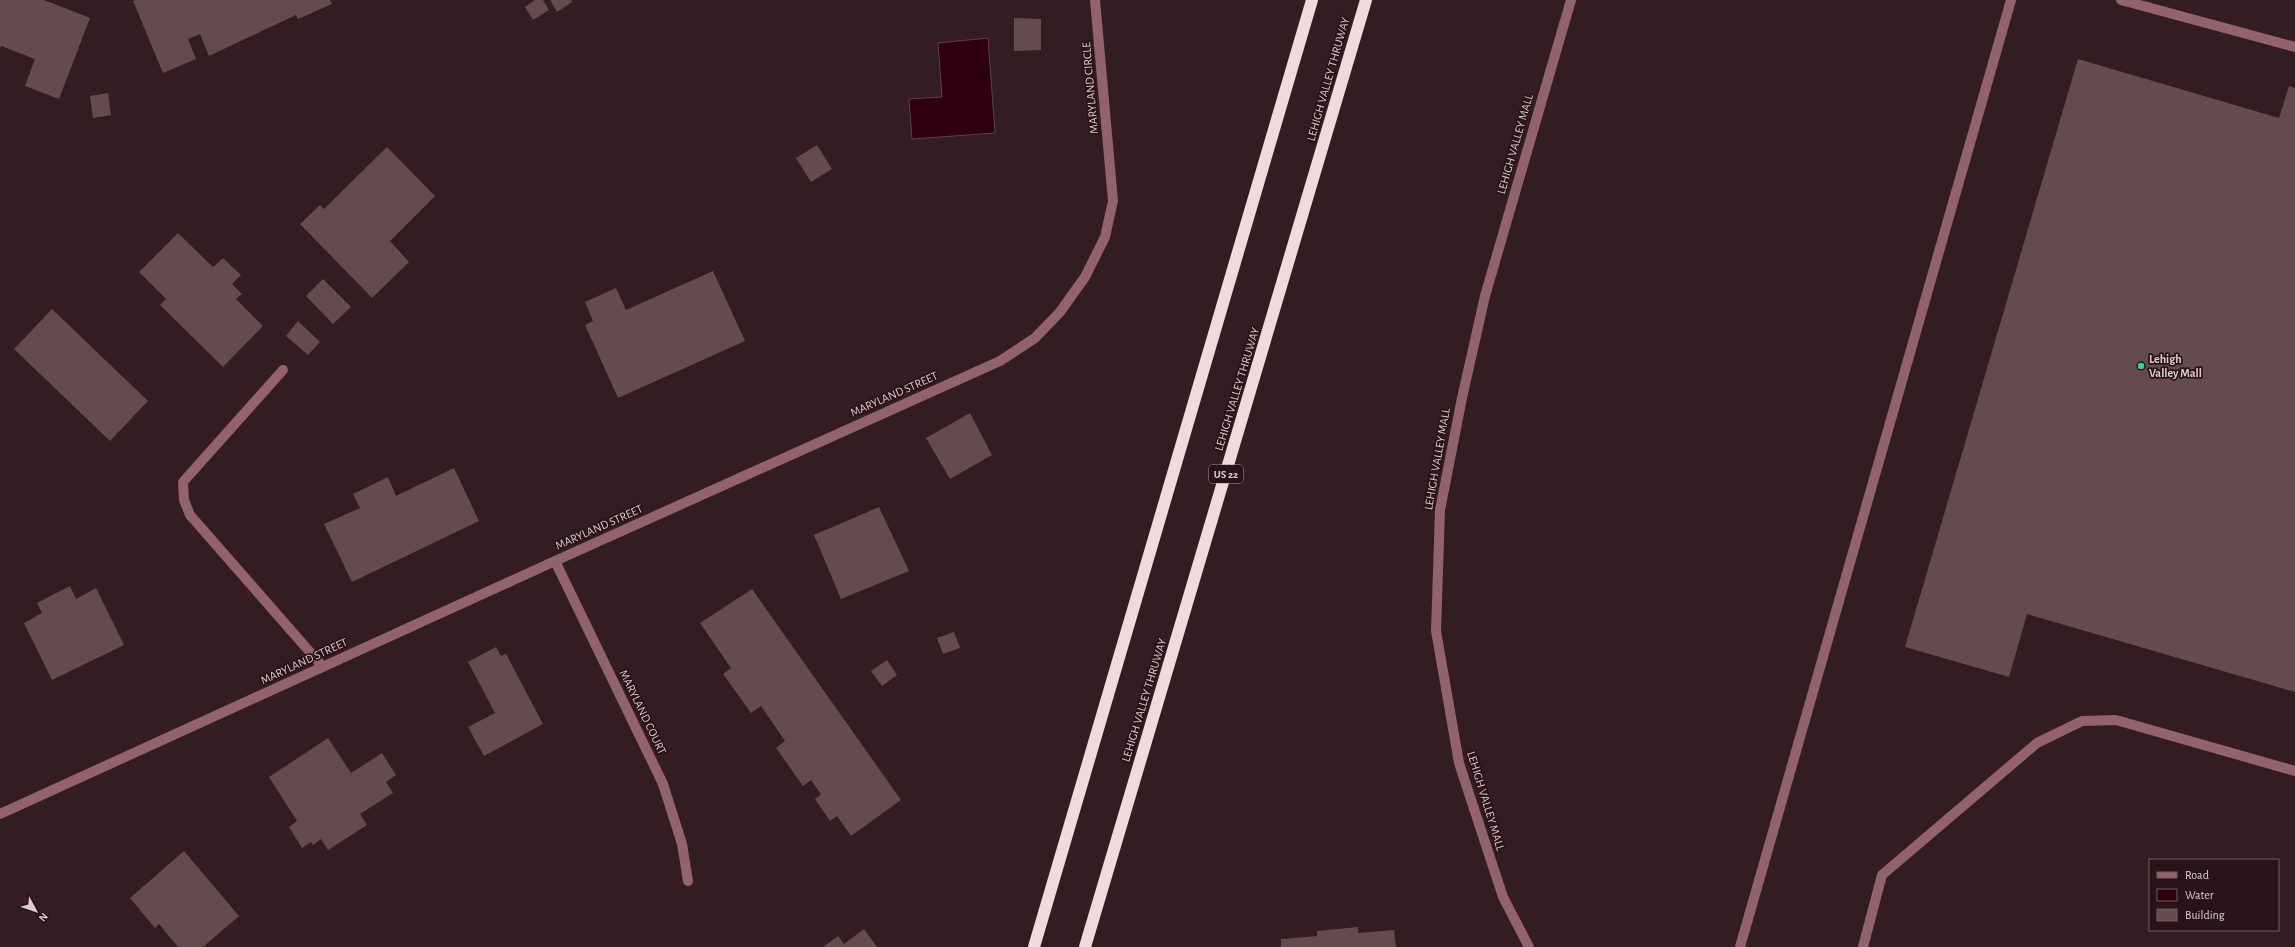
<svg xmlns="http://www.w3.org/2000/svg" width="2295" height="947" font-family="'Alegreya Sans',sans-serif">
  <rect width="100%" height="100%" fill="#331c22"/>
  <path fill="#2e000f" stroke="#623e49" d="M988 38 995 133 912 139 909 99 942 97 938 43Z"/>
  <path fill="#654b50" d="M0 0H44L90 18 59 99 25 86 35 59 1 46 0 49Z
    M136 0H330L332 4 298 19 296 15 209 56 200 34 188 39 196 59 163 73 133 1Z
    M535 0H543L549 10 533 20 525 7Z
    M550 0H571L572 2 557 12Z
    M1014 18 1041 19V50L1014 51Z
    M2078 59 2279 118 2289 86 2295 88V692L2027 614 2009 677 1905 647Z
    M108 93 111 115 93 118 90 96Z
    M817 145 832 169 811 182 796 158Z
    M387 147 435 196 390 241 409 262 372 298 300 224 320 205 324 209Z
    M178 233 213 267 223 258 241 275 232 284 242 294 236 299 263 326 223 367 160 305 166 299 139 272Z
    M713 271 745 341 618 398 585 325 593 321 585 302 616 288 626 310Z
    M323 279 351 307 333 324 306 296Z
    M52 309 148 401 110 441 14 349Z
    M298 321 320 342 308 355 286 336Z
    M970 413 992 455 950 479 926 438Z
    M454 468 479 521 352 582 324 524 360 508 353 494 388 477 396 496Z
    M879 507 909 571 841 599 814 535Z
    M70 586 76 599 96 588 124 645 52 680 24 623 42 613 37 603Z
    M752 589 901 800 851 836 837 816 830 821 815 799 821 794 811 780 803 786 776 748 785 741 761 706 751 713 736 692 723 674 731 668 700 623Z
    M954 632 960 648 943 654 937 638Z
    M496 647 501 656 506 654 543 724 484 756 468 727 495 713 468 662Z
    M887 660 897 675 882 686 871 671Z
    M328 738 351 773 382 753 396 775 386 782 393 793 360 814 367 825 328 850 321 839 313 845 311 842 302 848 289 827 297 821 269 777Z
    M184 851 239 916 203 947H178L159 924 155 928 130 898Z
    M1358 927V933L1394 930 1396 947H1281V939L1317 936V931Z
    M864 929 877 947H823L838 936 844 944Z"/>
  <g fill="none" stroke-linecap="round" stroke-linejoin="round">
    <path stroke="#92626d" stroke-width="10" d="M2121 0 2295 47
      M283 370 183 482 184 500 190 515 323 667
      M555 561 663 784 682 844 688 881
      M0 814 555 561 1000 361 1035 338 1060 312 1085 277 1105 237 1113 201 1095 0
      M1529 947 1503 897 1459 763 1436 631 1440 510 1462 398 1485 296 1571 0
      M1740 947 2011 0
      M1863 947 1882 875 2037 743 2082 721 2116 720 2295 771"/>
    <path stroke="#f2d9de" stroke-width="12" d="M1034 947 1312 0
      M1085 947 1366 0"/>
  </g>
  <circle fill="#36d881" stroke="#291319" stroke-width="1.5" cx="2141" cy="366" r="4"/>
  <g text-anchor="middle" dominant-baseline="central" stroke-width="3.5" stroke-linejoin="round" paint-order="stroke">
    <rect fill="#291319" stroke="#a79599" stroke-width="1" x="1209" y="465" width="34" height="18" rx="3"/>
    <g font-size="11" font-weight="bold" fill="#ddcdd0">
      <text x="1226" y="474">US 22</text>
    </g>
    <g font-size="12" fill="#ddcdd0" stroke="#291319">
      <text transform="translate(1328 79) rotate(-74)">LEHIGH VALLEY THRUWAY</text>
      <text transform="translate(1090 88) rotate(-95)">MARYLAND CIRCLE</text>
      <text transform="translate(1515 144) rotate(-74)">LEHIGH VALLEY MALL</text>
      <text transform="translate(1237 389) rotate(-73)">LEHIGH VALLEY THRUWAY</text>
      <text transform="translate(894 394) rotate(-24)">MARYLAND STREET</text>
      <text transform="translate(1437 459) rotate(-80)">LEHIGH VALLEY MALL</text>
      <text transform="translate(599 527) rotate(-24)">MARYLAND STREET</text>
      <text transform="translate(304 661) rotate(-25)">MARYLAND STREET</text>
      <text transform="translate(1144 700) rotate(-73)">LEHIGH VALLEY THRUWAY</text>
      <text transform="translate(643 712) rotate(64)">MARYLAND COURT</text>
      <text transform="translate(1486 801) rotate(73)">LEHIGH VALLEY MALL</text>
    </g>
    <g font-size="12" font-weight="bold" fill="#ddcdd0" stroke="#291319" text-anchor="start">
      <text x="2149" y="359">Lehigh<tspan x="2149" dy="14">Valley Mall</tspan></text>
    </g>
  </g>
  <rect x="2149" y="859" width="130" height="72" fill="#291319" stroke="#715d62"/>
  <rect x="2157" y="872" width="20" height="6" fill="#92626d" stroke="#715d62"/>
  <text x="2185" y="879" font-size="12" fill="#ddcdd0">Road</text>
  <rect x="2157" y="889" width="20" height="12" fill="#2e000f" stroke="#715d62"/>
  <text x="2185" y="899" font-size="12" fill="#ddcdd0">Water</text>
  <rect x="2157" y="909" width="20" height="12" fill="#654b50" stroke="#715d62"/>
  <text x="2185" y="919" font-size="12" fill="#ddcdd0">Building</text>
  <g transform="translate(36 911) rotate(130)" stroke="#291319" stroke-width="3" paint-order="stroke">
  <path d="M0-3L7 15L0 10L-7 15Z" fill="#ddcdd0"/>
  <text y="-6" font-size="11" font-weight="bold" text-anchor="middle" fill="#ddcdd0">N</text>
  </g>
</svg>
